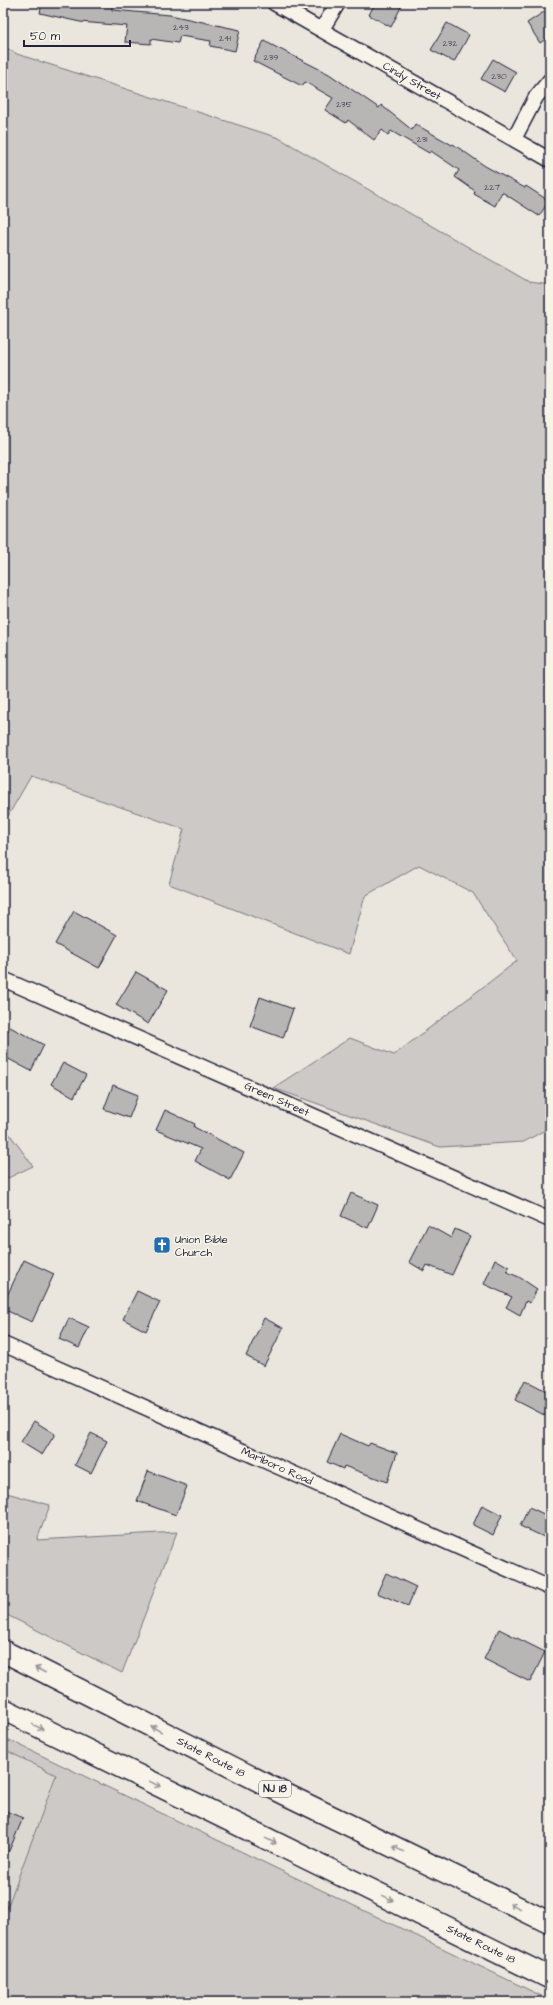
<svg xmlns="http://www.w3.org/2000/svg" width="553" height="2005" font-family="'Architects Daughter',sans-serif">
  <rect width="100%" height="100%" fill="#eae6de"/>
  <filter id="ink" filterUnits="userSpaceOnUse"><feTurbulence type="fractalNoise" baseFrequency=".025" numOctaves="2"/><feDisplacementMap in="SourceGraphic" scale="8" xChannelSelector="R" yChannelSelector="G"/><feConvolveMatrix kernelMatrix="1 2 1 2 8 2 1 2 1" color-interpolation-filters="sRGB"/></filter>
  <g filter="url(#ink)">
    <path fill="#dbd8d2" d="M3 1749 56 1775 3 1919Z"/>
    <path fill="#cdc9c6" stroke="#787680" d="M3 46 17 54 279 138 529 282 550 285V1127L524 1142 440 1147 273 1088 350 1038 394 1055 517 961 473 893 419 865 365 896 349 954 169 884 184 829 31 776 8 816 3 808Z
      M3 1125 33 1166 6 1179 3 1178Z
      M3 1492 50 1505 37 1540 177 1532 122 1673 3 1613Z
      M3 1737 550 2000V2002H3V1919L56 1775 3 1749Z"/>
    <path fill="#b8b6b5" stroke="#22223b" d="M42 3 112 5V10L170 15 240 30 235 51 210 46 211 41 180 36 178 43 151 39V44L125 42 127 26 80 22 40 13Z
      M375 3H403L391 27 369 15Z
      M550 8V36L540 43 527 23Z
      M447 23 469 35 454 62 431 50Z
      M264 41 329 74 379 108 381 105 412 130 415 124 452 145 453 144 485 166 525 188 526 186 549 201 539 216 502 192 495 206 474 194 475 191 455 177 459 170 431 151 429 153 391 131 388 135 382 130 374 140 348 120 346 123 325 110 333 98 305 82 302 86 253 61Z
      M493 59 516 72 505 92 481 79Z
      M74 911 117 935 99 968 55 944Z
      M136 972 168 990 148 1024 116 1005Z
      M260 997 293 1009 283 1038 250 1026Z
      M10 1027 44 1045 31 1071 3 1056V1040Z
      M63 1063 86 1075 74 1097 51 1084Z
      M113 1085 138 1095 129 1118 104 1109Z
      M165 1110 195 1124 194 1127 244 1153 230 1180 195 1161 201 1149 156 1130Z
      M351 1193 378 1205 368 1228 341 1216Z
      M428 1225 451 1238 455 1229 470 1236 452 1275 427 1265 424 1271 409 1262Z
      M495 1259 509 1267 507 1272 519 1277 537 1289 530 1303 526 1301 520 1315 506 1307 512 1297 484 1284Z
      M24 1260 54 1274 32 1322 3 1309V1304Z
      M137 1291 160 1302 146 1331 123 1319Z
      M69 1318 89 1327 79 1348 59 1339Z
      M264 1318 283 1328 264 1366 246 1356Z
      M525 1380 550 1393V1418L515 1400Z
      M34 1421 55 1434 42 1455 21 1442Z
      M91 1433 107 1441 91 1473 75 1465Z
      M340 1434 368 1446 370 1443 397 1453 387 1482 344 1466 343 1469 327 1462Z
      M148 1471 187 1486 176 1515 137 1501Z
      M482 1505 502 1515 493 1535 473 1525Z
      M529 1507 550 1517V1525L544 1537 520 1526Z
      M386 1573 416 1587 408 1606 377 1593Z
      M499 1629 545 1652 530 1682 484 1659Z
      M3 1810 23 1818 3 1865Z"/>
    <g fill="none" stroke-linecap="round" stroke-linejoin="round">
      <g stroke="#22223b" stroke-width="17">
        <path id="minor" d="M274 3 550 160
          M322 29 338 3
          M514 139 536 97 550 80
          M3 979 550 1220
          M3 1344 550 1588"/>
      </g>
      <g stroke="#22223b" stroke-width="24">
        <path id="highway" d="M3 1651 283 1793 550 1923
          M3 1709 550 1978"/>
      </g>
      <use href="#minor" stroke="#f7f3e8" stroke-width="14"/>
      <use href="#highway" stroke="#f7f3e8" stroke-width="21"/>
    </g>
    <defs><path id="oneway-shaft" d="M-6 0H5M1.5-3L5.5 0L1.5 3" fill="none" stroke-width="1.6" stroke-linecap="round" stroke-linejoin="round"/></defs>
    <g stroke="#97959a">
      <use href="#oneway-shaft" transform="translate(40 1670) rotate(-153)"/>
      <use href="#oneway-shaft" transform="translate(38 1727) rotate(26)"/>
      <use href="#oneway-shaft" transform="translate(156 1729) rotate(-153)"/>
      <use href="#oneway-shaft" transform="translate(155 1784) rotate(26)"/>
      <use href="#oneway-shaft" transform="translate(271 1841) rotate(26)"/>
      <use href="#oneway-shaft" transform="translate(398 1849) rotate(-154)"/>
      <use href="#oneway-shaft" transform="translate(388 1898) rotate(26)"/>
      <use href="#oneway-shaft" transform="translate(515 1906) rotate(-154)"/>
    </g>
  </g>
  <defs>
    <g id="church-square" transform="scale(0.9)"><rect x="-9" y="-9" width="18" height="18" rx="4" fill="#1f6fb2" stroke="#f7f3e8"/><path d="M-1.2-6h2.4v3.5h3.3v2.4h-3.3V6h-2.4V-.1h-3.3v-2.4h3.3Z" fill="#fff"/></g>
  </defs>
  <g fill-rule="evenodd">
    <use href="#church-square" x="162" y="1245"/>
  </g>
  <g text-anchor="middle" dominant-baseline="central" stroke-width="3" stroke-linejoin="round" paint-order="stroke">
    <g font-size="9" fill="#48475a">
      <text x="181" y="27">243</text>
      <text x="225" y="38">241</text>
      <text x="450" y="43">232</text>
      <text x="271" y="57">239</text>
      <text x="499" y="76">230</text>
      <text x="344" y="104">235</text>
      <text x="422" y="139">231</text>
      <text x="492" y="187">227</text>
    </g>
    <rect fill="#f7f3e8" stroke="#62616f" stroke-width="1" x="259" y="1781" width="32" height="16" rx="3"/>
    <g font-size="10" font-weight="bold" fill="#22223b">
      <text x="275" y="1789">NJ 18</text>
    </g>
    <g font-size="11" fill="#22223b" stroke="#f7f3e8">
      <text transform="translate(412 81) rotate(30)">Cindy Street</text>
      <text transform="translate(277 1099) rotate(24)">Green Street</text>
      <text transform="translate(277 1466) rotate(24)">Marlboro Road</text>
      <text transform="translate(211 1757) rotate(27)">State Route 18</text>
      <text transform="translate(481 1944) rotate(26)">State Route 18</text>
    </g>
    <g font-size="11" fill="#22223b" stroke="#f7f3e8" text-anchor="start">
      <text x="175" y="1239">Union Bible<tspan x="175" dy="13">Church</tspan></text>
    </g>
  </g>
  <rect width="553" height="2005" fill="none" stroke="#f7f3e8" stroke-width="16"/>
  <rect x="8" y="8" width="537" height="1989" fill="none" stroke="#22223b" stroke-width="1.5" filter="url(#ink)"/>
  <path d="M24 40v6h106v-6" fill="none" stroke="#22223b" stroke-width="2"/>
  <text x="30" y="40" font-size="12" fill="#22223b" stroke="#f7f3e8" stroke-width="3" paint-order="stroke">50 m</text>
</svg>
